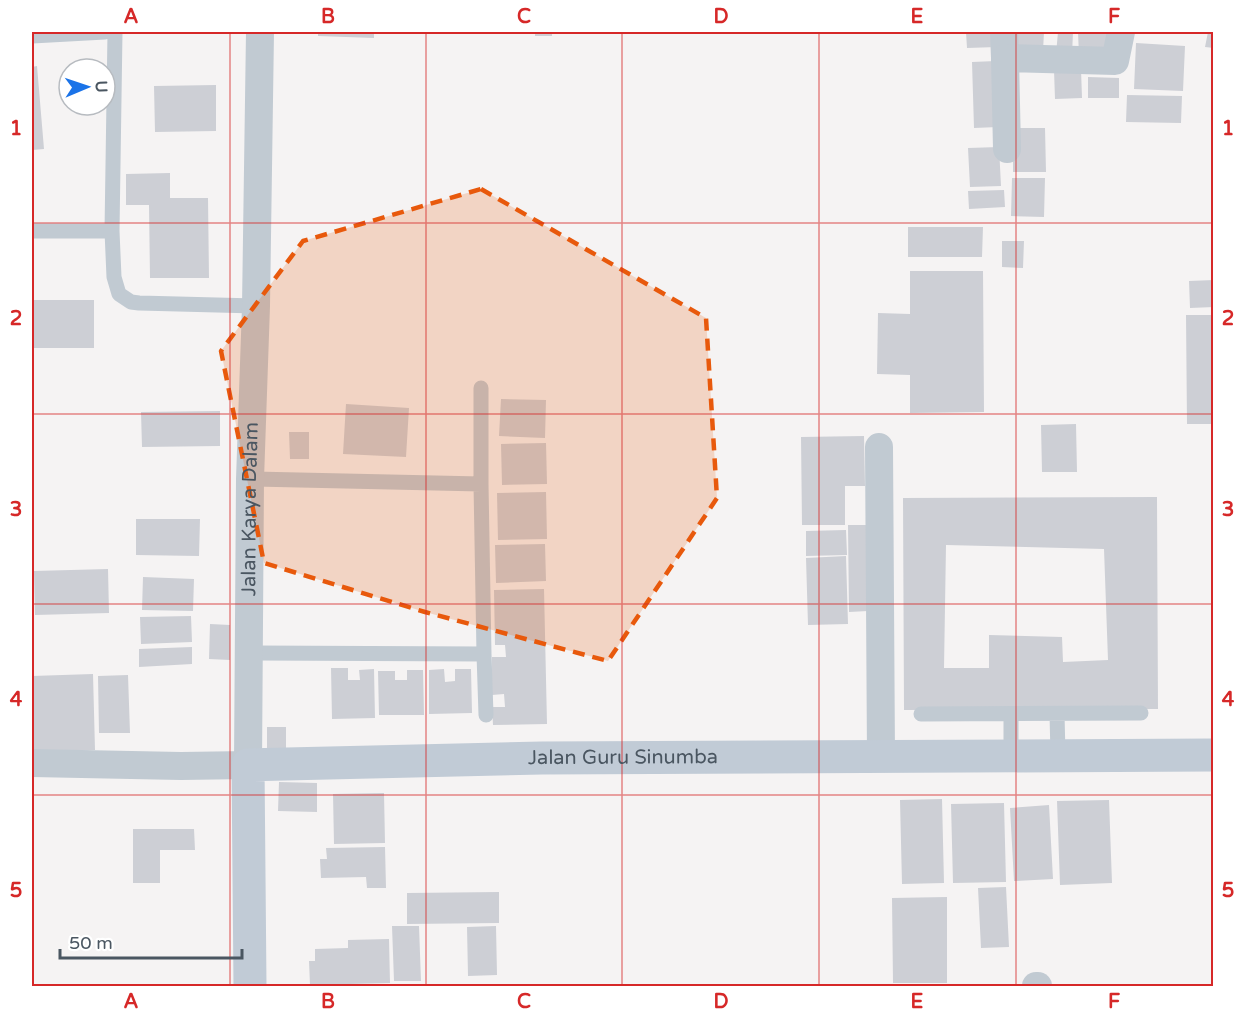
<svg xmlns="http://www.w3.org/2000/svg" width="1245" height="1018" font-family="'Varela Round',sans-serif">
  <rect width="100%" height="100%" fill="#f5f3f3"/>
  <path fill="#cdcfd5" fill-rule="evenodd" d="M318 32H374V38L318 36Z
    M535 32H552V36H535Z
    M966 32H996L997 47 967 48Z
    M1014 32H1044L1043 51 1013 50Z
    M1058 32H1073L1072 55 1056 54Z
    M1078 32H1108L1109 56H1079Z
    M1208 32H1214V48L1205 47Z
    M1136 43 1185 46 1183 91 1134 89Z
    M996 61 998 127 974 128 972 62Z
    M37 66 44 149 32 150V67Z
    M1081 69 1082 98 1055 99 1054 70Z
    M1088 77 1119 78V98H1088Z
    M216 85V131L155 132 154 86Z
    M1127 95 1182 96 1181 123 1126 122Z
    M1013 128H1045L1046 172H1013Z
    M999 147 1001 186 970 187 968 148Z
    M170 173V198H208L209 278H150L149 205H126V174Z
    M1012 178H1045L1044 217 1011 216Z
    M1004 190 1005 207 969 209 968 191Z
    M908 227H983L982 257H908Z
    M1002 241H1024L1023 268 1002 267Z
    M910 271H983L984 412 910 413V375L877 374 878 313 910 314Z
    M1214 280V307L1190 308 1189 281Z
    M32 300H94V348H32Z
    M1186 315H1214V424H1187Z
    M501 399 546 400 545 438 499 436Z
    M346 404 409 408 406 457 343 454Z
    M220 411V446L142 447 141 412Z
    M1076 424 1077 472H1042L1041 425Z
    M289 432H309V459H290Z
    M864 436 865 486H845V525H802L801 437Z
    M546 443 547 484 502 485 501 444Z
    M546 492 547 539 498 540 497 493Z
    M1157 497 1158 709 904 710 903 498ZM946 545 1104 549 1108 660 1063 662 1062 637 989 635V668H944Z
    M136 519H200L199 556 136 555Z
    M848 525H866L868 611 849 612Z
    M846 530 847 555 806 556V531Z
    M545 544 546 581 496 583 495 545Z
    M846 556 848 624 808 625 806 558Z
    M108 569 109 613 35 615 34 571Z
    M143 577 194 579 193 611 142 610Z
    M544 589 547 724 493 725 492 707H505L504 694 492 695V657H506L505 645H495L494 590Z
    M191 616 192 642 141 644 140 617Z
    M210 624 230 625V660L209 659Z
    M192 647V664L139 667V649Z
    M331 668H348V680H360L359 670 374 669 375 718 332 719Z
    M444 669 445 682 455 681V669H471L472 713 429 714V670Z
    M407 670H423L424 715H379L378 671H395V680H407Z
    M93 674 95 750 32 752V676Z
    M128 675 130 733H99L98 676Z
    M267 727H286V749H267Z
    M279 782 317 783V812L278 811Z
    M384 793 385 843 334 844 333 794Z
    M942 799 944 883 902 884 900 800Z
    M1109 800 1112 883 1060 885 1057 801Z
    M1004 803 1006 882 953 883 951 804Z
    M1049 805 1053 879 1014 881 1010 808Z
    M133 829H194L195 850H160V883H133Z
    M385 847 386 888H367L366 877 321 878 320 859H327L326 848Z
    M1006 887 1009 947 981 948 978 888Z
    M499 892V923L407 924V893Z
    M947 897V983H893L892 898Z
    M392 926H419L421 981H394Z
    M496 926 497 975 468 976 467 927Z
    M389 939 390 983 310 985 309 961H315V949L348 948V940Z"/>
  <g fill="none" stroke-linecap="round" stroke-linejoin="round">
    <path stroke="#c1cad2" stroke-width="15" d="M115 32 112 231 114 277 119 294 131 302 139 303 256 306
      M32 36 105 32
      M32 231H112
      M481 484V388
      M249 653 484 654 481 484 250 479
      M484 654 486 715
      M921 714 1141 713
      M1011 714V755
      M1057 714 1058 755"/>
    <g stroke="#c1cad2" stroke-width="28">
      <path d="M1004 32 1005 58"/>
      <path d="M1007 149 1005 58 1115 61 1121 32"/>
      <path d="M879 447 881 755"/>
      <path id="s1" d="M32 763 181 766 248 765 250 479 256 306 260 32"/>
      <path d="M1036 986H1038"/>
    </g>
    <path stroke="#c1cbd6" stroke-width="33" id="s2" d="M250 986 248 765 542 758 1214 755"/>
  </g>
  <path fill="#e8590c" fill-opacity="0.2" stroke="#e8590c" stroke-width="4.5" stroke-dasharray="12 8" stroke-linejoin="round" d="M481 189 706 318 717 498 608 661 425 612 264 563 221 351 303 241Z"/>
  <path fill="none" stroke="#d62828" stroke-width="1.5" stroke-opacity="0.55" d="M230 32V986M426 32V986M622 32V986M819 32V986M1016 32V986M32 223H1214M32 414H1214M32 604H1214M32 795H1214"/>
  <g text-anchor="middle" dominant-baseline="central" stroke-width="4.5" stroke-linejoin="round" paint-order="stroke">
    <g font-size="20" fill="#4a5661" stroke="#fff">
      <text stroke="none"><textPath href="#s1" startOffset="472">Jalan Karya Dalam</textPath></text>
      <text stroke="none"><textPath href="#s2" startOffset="596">Jalan Guru Sinumba</textPath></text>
    </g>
  </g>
  <rect width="1245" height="1018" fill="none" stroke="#ffffff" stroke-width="66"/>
  <g transform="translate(87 87) rotate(88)"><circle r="28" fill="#ffffff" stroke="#b7bbc0" stroke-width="1.5"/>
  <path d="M0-4.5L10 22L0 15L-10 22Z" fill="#1a73e8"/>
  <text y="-9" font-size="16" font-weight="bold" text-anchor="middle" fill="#4a5661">U</text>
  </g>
  <path d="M60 949v9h182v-9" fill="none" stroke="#4a5661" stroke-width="3"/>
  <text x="69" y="949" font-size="18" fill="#4a5661" stroke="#ffffff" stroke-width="4.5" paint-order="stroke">50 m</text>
  <rect x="33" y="33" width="1179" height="952" fill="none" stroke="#d62828" stroke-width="2"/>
  <g font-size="20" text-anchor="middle" font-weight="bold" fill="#d62828">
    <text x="131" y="23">A</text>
    <text x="328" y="23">B</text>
    <text x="524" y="23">C</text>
    <text x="721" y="23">D</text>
    <text x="917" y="23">E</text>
    <text x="1114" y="23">F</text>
    <text x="16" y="135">1</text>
    <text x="1228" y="135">1</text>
    <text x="16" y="325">2</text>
    <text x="1228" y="325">2</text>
    <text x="16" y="516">3</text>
    <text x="1228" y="516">3</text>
    <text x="16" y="706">4</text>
    <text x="1228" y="706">4</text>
    <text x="16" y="897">5</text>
    <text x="1228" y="897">5</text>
    <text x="131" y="1008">A</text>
    <text x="328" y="1008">B</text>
    <text x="524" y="1008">C</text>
    <text x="721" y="1008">D</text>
    <text x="917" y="1008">E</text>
    <text x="1114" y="1008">F</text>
  </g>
</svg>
